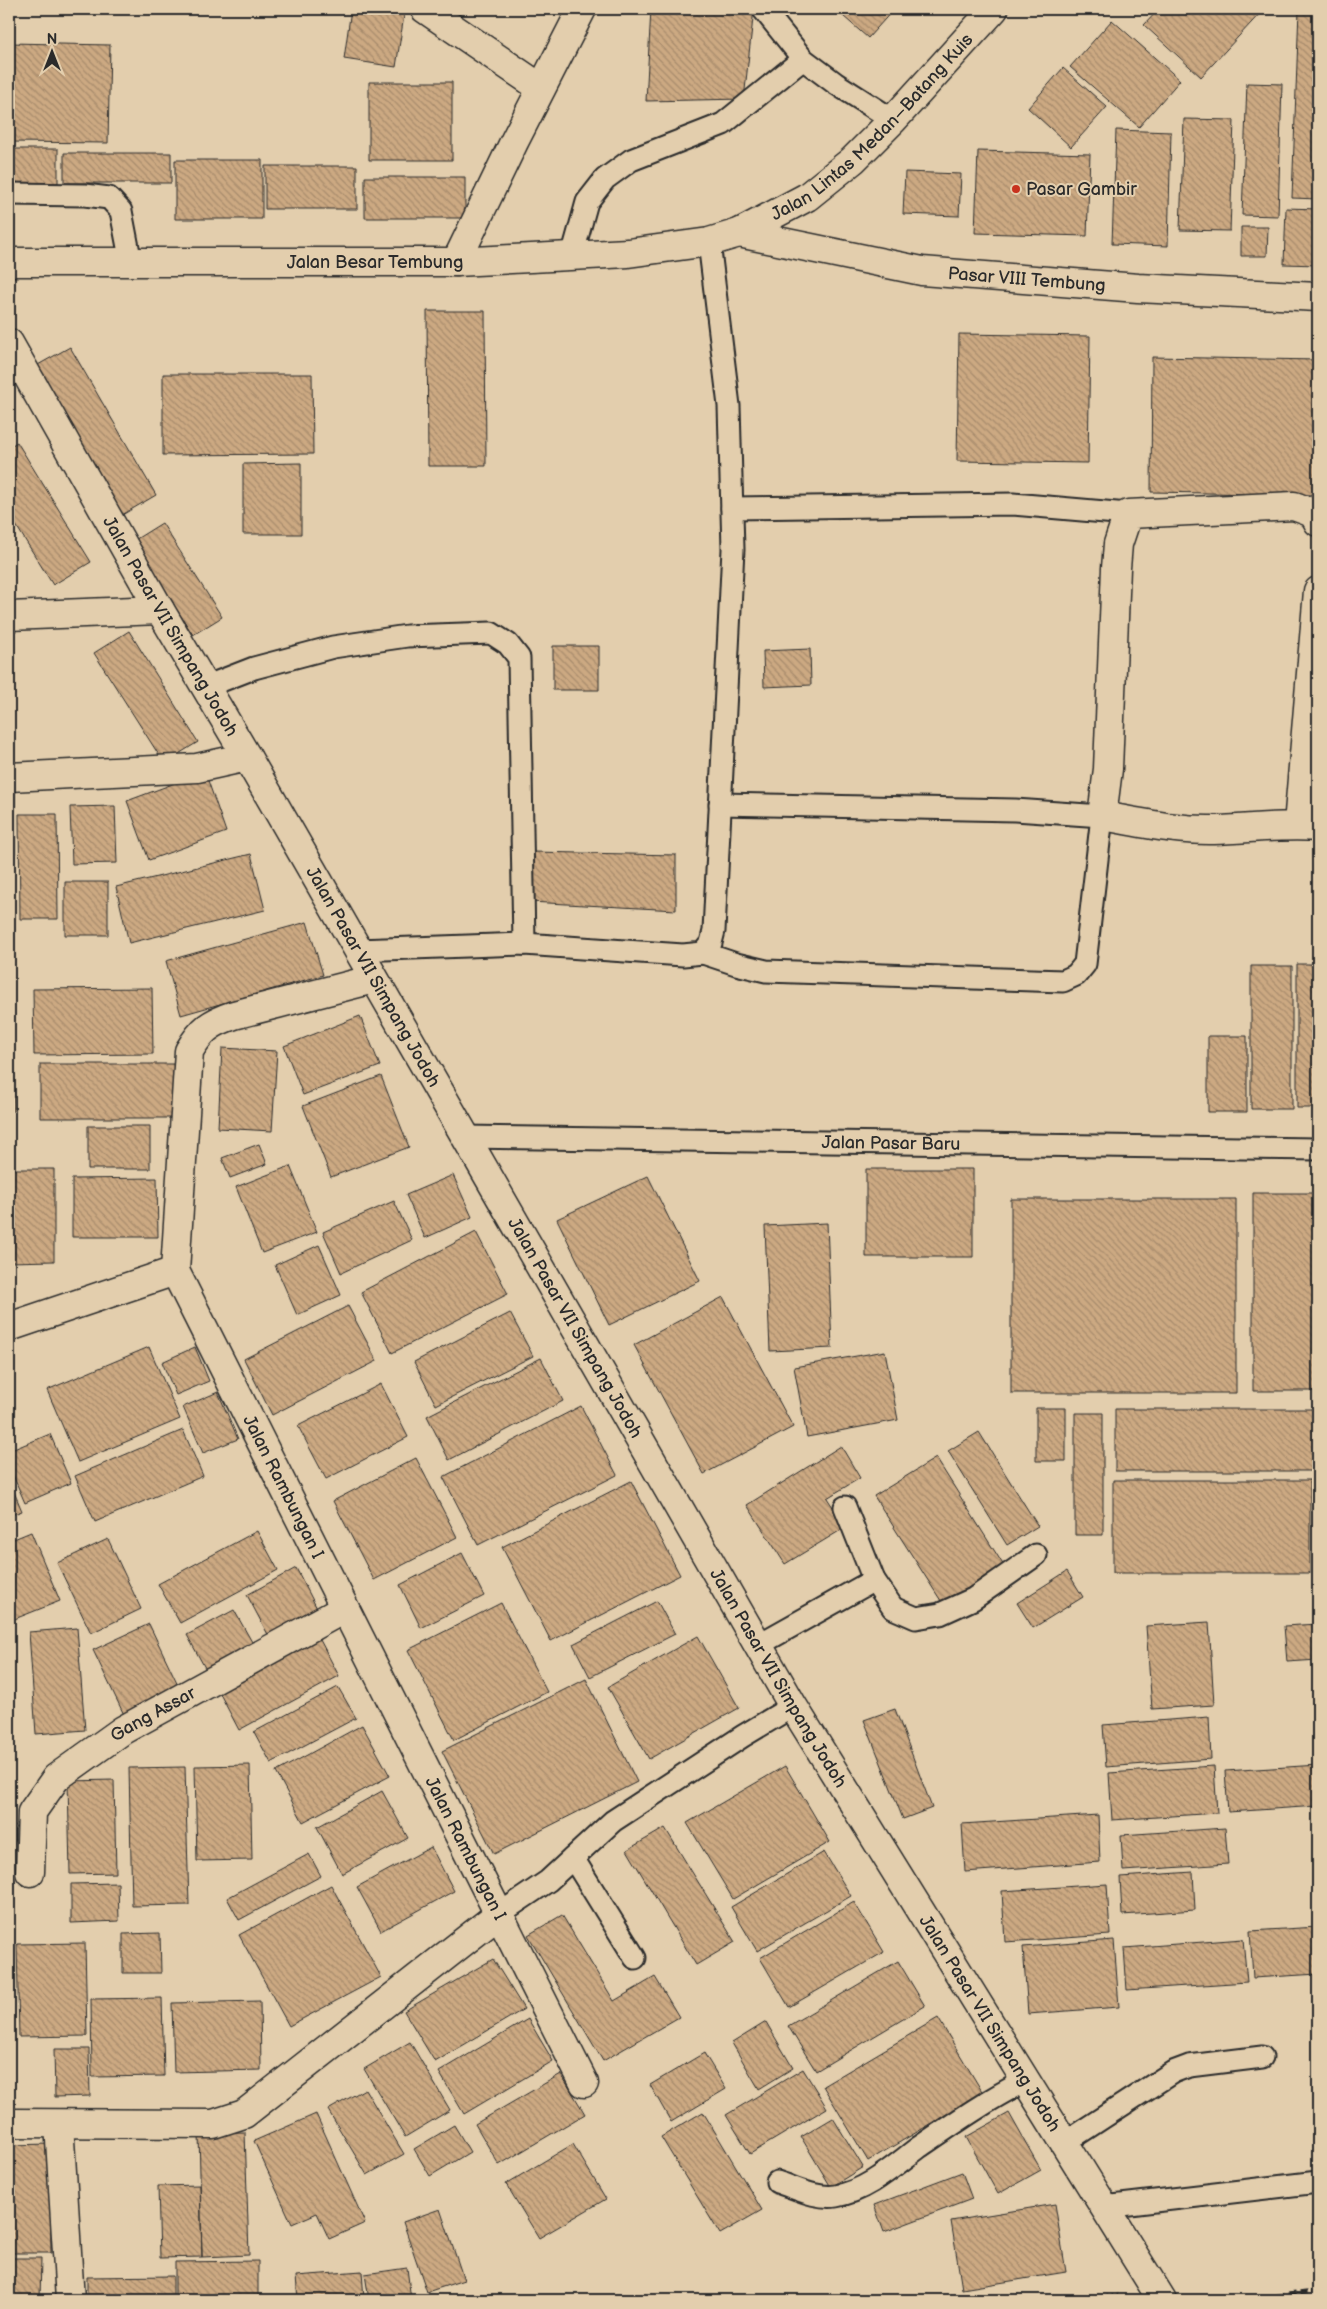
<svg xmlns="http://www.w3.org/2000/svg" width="1327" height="2309" font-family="'Balsamiq Sans',sans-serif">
  <defs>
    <pattern id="building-back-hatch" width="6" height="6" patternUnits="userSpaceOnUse" patternTransform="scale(1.25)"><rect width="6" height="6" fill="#cca982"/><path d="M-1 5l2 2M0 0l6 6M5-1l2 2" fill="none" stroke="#a68a6b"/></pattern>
  </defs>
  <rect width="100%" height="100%" fill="#e3cead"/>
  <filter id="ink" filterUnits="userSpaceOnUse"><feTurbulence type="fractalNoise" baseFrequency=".02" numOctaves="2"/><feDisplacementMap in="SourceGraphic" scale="10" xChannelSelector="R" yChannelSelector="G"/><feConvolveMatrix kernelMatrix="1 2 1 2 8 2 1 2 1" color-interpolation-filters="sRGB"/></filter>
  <g filter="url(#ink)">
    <path fill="url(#building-back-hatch)" stroke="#2b2b2b" d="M351 9H405L396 67 344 59Z
      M651 9H754L744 99 646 101Z
      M835 9H894L868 38Z
      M1159 9H1264L1201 77 1144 25Z
      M1299 9H1318V199L1292 198Z
      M1112 20 1180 80 1139 127 1070 67Z
      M9 43 110 45 108 143 9 142Z
      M1063 68 1107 107 1071 147 1028 108Z
      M369 82H452V160H369Z
      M1247 83 1282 84 1278 216 1242 215Z
      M1184 119 1234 120 1230 231 1180 230Z
      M1116 130 1171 132 1168 246 1112 244Z
      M9 149H58V183H9Z
      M978 151 1090 154 1087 236 975 233Z
      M64 153H171V183H64Z
      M175 160H262V219H175Z
      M265 166H357V209H265Z
      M905 172 961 174 959 216 903 214Z
      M365 177H465V218H365Z
      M1286 208 1318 209V265L1284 264Z
      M1241 227H1268L1267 256H1241Z
      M427 311H485L486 466H428Z
      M959 334 1090 336 1088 463 957 461Z
      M70 347 156 495 122 515 36 366Z
      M1152 357 1318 360V495L1151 492Z
      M163 374H312L313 454 163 455Z
      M17 442 91 562 53 585 9 514V447Z
      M301 463V534H243V464Z
      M162 523 222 617 193 635 133 541Z
      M129 631 198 742 164 763 94 653Z
      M553 646H599V690H553Z
      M810 649 811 685 764 687 763 651Z
      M205 772 226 832 149 860 127 801Z
      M9 781H15V854H9Z
      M115 806 117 863 72 864 70 807Z
      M19 814H57L58 919H20Z
      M533 852 676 855V910L530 902Z
      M251 854 265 910 129 943 116 887Z
      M65 882H108V935H65Z
      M307 922 323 975 181 1015 166 961Z
      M1297 964H1318V1108H1297Z
      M1251 966H1292V1109H1251Z
      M152 988 153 1054 34 1055 33 989Z
      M360 1016 380 1066 303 1095 284 1046Z
      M1208 1036H1247V1112H1208Z
      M222 1048 277 1051 272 1131 218 1128Z
      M9 1059H13L14 1111H9Z
      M40 1064H176V1118H40Z
      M381 1076 409 1147 331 1177 303 1106Z
      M88 1126H150V1169H88Z
      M259 1144 267 1164 230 1178 222 1158Z
      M290 1166 317 1232 262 1253 236 1187Z
      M9 1169H54V1261L9 1262Z
      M866 1169H973V1257H866Z
      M453 1175 472 1217 425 1238 406 1195Z
      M648 1176 700 1281 609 1325 557 1219Z
      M157 1178 158 1237H72V1179Z
      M1253 1193H1318V1391H1253Z
      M1011 1199H1236V1393H1011Z
      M394 1201 412 1240 341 1273 323 1232Z
      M827 1223 832 1348 770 1351 765 1226Z
      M476 1232 508 1294 392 1353 361 1292Z
      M319 1245 341 1295 297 1315 275 1265Z
      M723 1297 793 1427 704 1474 634 1345Z
      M348 1306 377 1361 272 1415 244 1359Z
      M510 1313 533 1356 436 1405 414 1362Z
      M149 1347 180 1419 78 1462 47 1390Z
      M195 1347 209 1381 176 1395 162 1362Z
      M885 1351 898 1420 807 1437 794 1367Z
      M541 1358 563 1401 449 1460 427 1416Z
      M381 1384 408 1437 326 1479 298 1426Z
      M218 1392 238 1439 203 1453 183 1407Z
      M581 1406 617 1475 478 1545 443 1477Z
      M1036 1408H1066V1461H1036Z
      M1115 1409H1314V1471H1115Z
      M1075 1413H1103V1535H1075Z
      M183 1430 203 1476 95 1522 75 1476Z
      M979 1432 1038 1526 1007 1545 948 1451Z
      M50 1434 71 1483 25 1503 9 1466V1451Z
      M841 1446 860 1478 827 1498 846 1527 785 1564 747 1505Z
      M416 1458 457 1537 374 1580 333 1501Z
      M936 1458 1004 1566 943 1604 874 1496Z
      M9 1480 22 1511 9 1516Z
      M1113 1480H1310V1573H1113Z
      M631 1481 680 1575 551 1641 502 1547Z
      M257 1531 278 1570 180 1623 158 1584Z
      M31 1532 60 1601 12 1620 9 1612V1541Z
      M108 1539 141 1609 91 1633 57 1563Z
      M462 1553 484 1596 421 1628 400 1585Z
      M296 1568 322 1618 273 1644 247 1595Z
      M1067 1571 1083 1597 1033 1628 1017 1603Z
      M657 1601 675 1634 590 1677 573 1644Z
      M501 1603 547 1692 454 1740 408 1650Z
      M234 1610 257 1651 210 1677 187 1635Z
      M1209 1622 1214 1705 1152 1709 1146 1626Z
      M149 1624 183 1695 127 1721 93 1650Z
      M1318 1624V1660L1287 1662 1284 1626Z
      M77 1628 85 1730 36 1734 29 1632Z
      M698 1636 739 1708 649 1759 608 1687Z
      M319 1638 339 1676 239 1730 219 1692Z
      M586 1679 637 1782 494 1854 442 1751Z
      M338 1687 356 1718 271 1763 254 1732Z
      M895 1709 932 1808 903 1819 864 1720Z
      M1209 1717 1211 1759 1106 1767 1103 1725Z
      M362 1725 390 1776 303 1822 276 1772Z
      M250 1765 252 1860 197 1861 195 1766Z
      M1318 1765V1806L1228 1812 1225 1771Z
      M785 1766 830 1842 733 1899 687 1823Z
      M1214 1766 1217 1813 1112 1820 1109 1773Z
      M185 1767 189 1905 132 1906 129 1768Z
      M114 1780 116 1873 70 1874 68 1781Z
      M382 1791 408 1838 342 1874 317 1827Z
      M1098 1815 1100 1862 965 1872 962 1824Z
      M665 1828 735 1942 696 1965 627 1850Z
      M1225 1828 1228 1864 1123 1871 1121 1835Z
      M431 1847 454 1891 381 1931 357 1887Z
      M824 1852 851 1896 757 1951 731 1907Z
      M309 1854 321 1876 239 1920 227 1898Z
      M1193 1872 1195 1910 1122 1915 1120 1877Z
      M118 1883 119 1921 71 1923V1884Z
      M1107 1884 1110 1935 1005 1942 1002 1891Z
      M331 1885 381 1977 289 2026 239 1935Z
      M854 1902 884 1952 789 2007 760 1958Z
      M562 1915 614 2001 655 1977 679 2017 603 2061 528 1935Z
      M1318 1927V1974L1253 1978 1250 1931Z
      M160 1933 161 1973H123V1934Z
      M1243 1939 1247 1982 1127 1990 1124 1948Z
      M1114 1940 1119 2007 1028 2014 1023 1947Z
      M85 1943 87 2036 19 2037 17 1944Z
      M493 1959 524 2009 435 2062 404 2011Z
      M898 1961 925 2006 816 2071 788 2026Z
      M162 1998 164 2076 92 2077 91 1999Z
      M260 2001 261 2070 174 2072 172 2003Z
      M938 2018 983 2093 868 2161 823 2086Z
      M528 2019 553 2061 464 2114 439 2072Z
      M766 2022 793 2068 759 2089 732 2043Z
      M410 2042 450 2110 405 2137 364 2069Z
      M54 2049H89L90 2096 55 2097Z
      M704 2053 726 2089 671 2122 650 2085Z
      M803 2069 827 2108 750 2154 726 2115Z
      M561 2074 585 2114 499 2165 475 2124Z
      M365 2089 404 2154 367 2175 328 2110Z
      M703 2112 762 2210 720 2234 661 2137Z
      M1009 2113 1041 2170 998 2194 966 2137Z
      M316 2114 365 2223 329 2239 317 2213 292 2224 254 2141Z
      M833 2118 863 2167 831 2187 801 2137Z
      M454 2125 470 2152 430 2176 414 2149Z
      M245 2132 249 2255 202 2257 199 2133Z
      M50 2144 51 2253H9V2145Z
      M573 2144 606 2199 539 2238 506 2184Z
      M962 2172 972 2199 884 2232 874 2205Z
      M200 2185 202 2257 160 2258 158 2186Z
      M1055 2204 1066 2272 962 2289 951 2221Z
      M440 2209 464 2280 427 2292 403 2222Z
      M9 2258H41L40 2300H9Z
      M258 2261V2300H175V2262Z
      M407 2268 411 2300H369L365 2274Z
      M362 2271 364 2300H298L296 2276Z
      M173 2276V2300H87V2277Z"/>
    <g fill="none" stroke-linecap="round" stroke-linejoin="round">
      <g stroke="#2b2b2b" stroke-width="25">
        <g id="service">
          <path d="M763 9 803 59"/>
          <path d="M9 194 85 195 109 198 121 211 131 263"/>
          <path d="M572 256 587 202 605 179 631 160 723 124 803 59 835 83 893 120"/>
          <path d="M732 508 1013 504 1128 514"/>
          <path d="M205 687 254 668 333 647 407 636 491 633 508 644 519 658 524 944"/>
          <path d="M357 950 524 944 683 955 703 953 711 943 714 931 733 549 729 406 709 242"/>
          <path d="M703 953 736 964 766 971 1063 981 1076 975 1085 964 1102 816 1015 810 720 804"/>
          <path id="s1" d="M465 1137 1318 1149"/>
          <path d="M845 1507 874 1580 893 1608 916 1618 940 1614 973 1599 1036 1555"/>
          <path d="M758 1645 874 1580"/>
          <path d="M573 1858 635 1958"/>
          <path d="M499 1914 548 1881 613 1821 743 1736 793 1706"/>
          <path d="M1064 2143 1173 2072 1189 2066 1262 2057"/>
          <path d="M777 2182C796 2188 816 2199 836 2196 867 2191 894 2166 918 2148 953 2124 987 2100 1025 2081"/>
          <path d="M1104 2207 1318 2182"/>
        </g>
      </g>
      <g stroke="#2b2b2b" stroke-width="31">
        <g id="minor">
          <path d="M425 9 541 88"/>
          <path id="s2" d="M739 233 922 271 1138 288 1318 297"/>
          <path d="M456 262 514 142 582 9"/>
          <path d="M1318 522 1313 513 1294 506 1128 514 1118 544 1116 568 1108 769 1102 816C1139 822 1176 831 1214 830 1249 829 1283 824 1318 827"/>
          <path d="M9 616 160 610"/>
          <path d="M9 777 197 768 247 757"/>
          <path d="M1298 825 1318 591"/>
          <path id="s3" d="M374 979 234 1015C210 1023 202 1029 189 1051L175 1271 584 2083"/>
          <path d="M9 1327 175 1271"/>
          <path id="s4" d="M30 1872 32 1812 56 1778 123 1730 344 1609"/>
          <path d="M9 2123 213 2124 244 2114 499 1914"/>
          <path d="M59 2124 70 2300"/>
        </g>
      </g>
      <g stroke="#2b2b2b" stroke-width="31">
        <g id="primary">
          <path id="s5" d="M9 343 160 610 247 757 793 1706 1162 2300"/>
        </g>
      </g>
      <g stroke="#2b2b2b" stroke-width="31">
        <g id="trunk">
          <path id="s6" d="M9 262H456L628 253 709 242 739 233 807 197 853 160 893 120 994 9"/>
        </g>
      </g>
      <path stroke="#2b2b2b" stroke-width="3" stroke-dasharray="1 4" stroke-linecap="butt" d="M1057 2300 1119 2295"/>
      <use href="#service" stroke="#e3cead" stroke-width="21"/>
      <use href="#minor" stroke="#e3cead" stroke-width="28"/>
      <use href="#primary" stroke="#e3cead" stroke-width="28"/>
      <use href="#trunk" stroke="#e3cead" stroke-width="28"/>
      <path stroke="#2b2b2b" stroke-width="4" stroke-dasharray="8 4" stroke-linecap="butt" d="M1240 2300 1318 2291"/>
    </g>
  </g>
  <circle fill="#c8321e" stroke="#e3cead" stroke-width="2" cx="1016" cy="189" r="5"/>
  <g text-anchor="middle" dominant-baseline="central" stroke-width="4" stroke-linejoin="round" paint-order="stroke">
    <g font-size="18" fill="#2b2b2b" stroke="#e3cead">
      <text stroke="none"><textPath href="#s6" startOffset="904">Jalan Lintas Medan–Batang Kuis</textPath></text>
      <text stroke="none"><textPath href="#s6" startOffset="366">Jalan Besar Tembung</textPath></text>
      <text stroke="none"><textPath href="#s2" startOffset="292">Pasar VIII Tembung</textPath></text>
      <text stroke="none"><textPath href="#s5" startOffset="326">Jalan Pasar VII Simpang Jodoh</textPath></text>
      <text stroke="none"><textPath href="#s5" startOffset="731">Jalan Pasar VII Simpang Jodoh</textPath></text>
      <text stroke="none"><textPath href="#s1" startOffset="426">Jalan Pasar Baru</textPath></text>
      <text stroke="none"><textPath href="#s5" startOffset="1136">Jalan Pasar VII Simpang Jodoh</textPath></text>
      <text stroke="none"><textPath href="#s3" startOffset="666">Jalan Rambungan I</textPath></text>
      <text stroke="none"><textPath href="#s5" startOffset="1541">Jalan Pasar VII Simpang Jodoh</textPath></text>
      <text stroke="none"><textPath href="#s4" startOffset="218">Gang Assar</textPath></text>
      <text stroke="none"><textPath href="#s3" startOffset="1071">Jalan Rambungan I</textPath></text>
      <text stroke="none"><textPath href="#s5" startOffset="1946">Jalan Pasar VII Simpang Jodoh</textPath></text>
    </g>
    <g font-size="18" fill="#2b2b2b" stroke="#e3cead" text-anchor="start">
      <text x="1026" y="189">Pasar Gambir</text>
    </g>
  </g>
  <rect width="1327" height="2309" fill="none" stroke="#e3cead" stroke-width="30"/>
  <rect x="15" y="15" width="1297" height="2279" fill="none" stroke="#2b2b2b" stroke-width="2" filter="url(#ink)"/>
  <g transform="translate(52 52)" stroke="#e3cead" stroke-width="4" paint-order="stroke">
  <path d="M0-4L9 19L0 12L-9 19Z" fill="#2b2b2b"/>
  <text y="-8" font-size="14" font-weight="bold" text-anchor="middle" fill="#2b2b2b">N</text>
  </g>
</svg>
